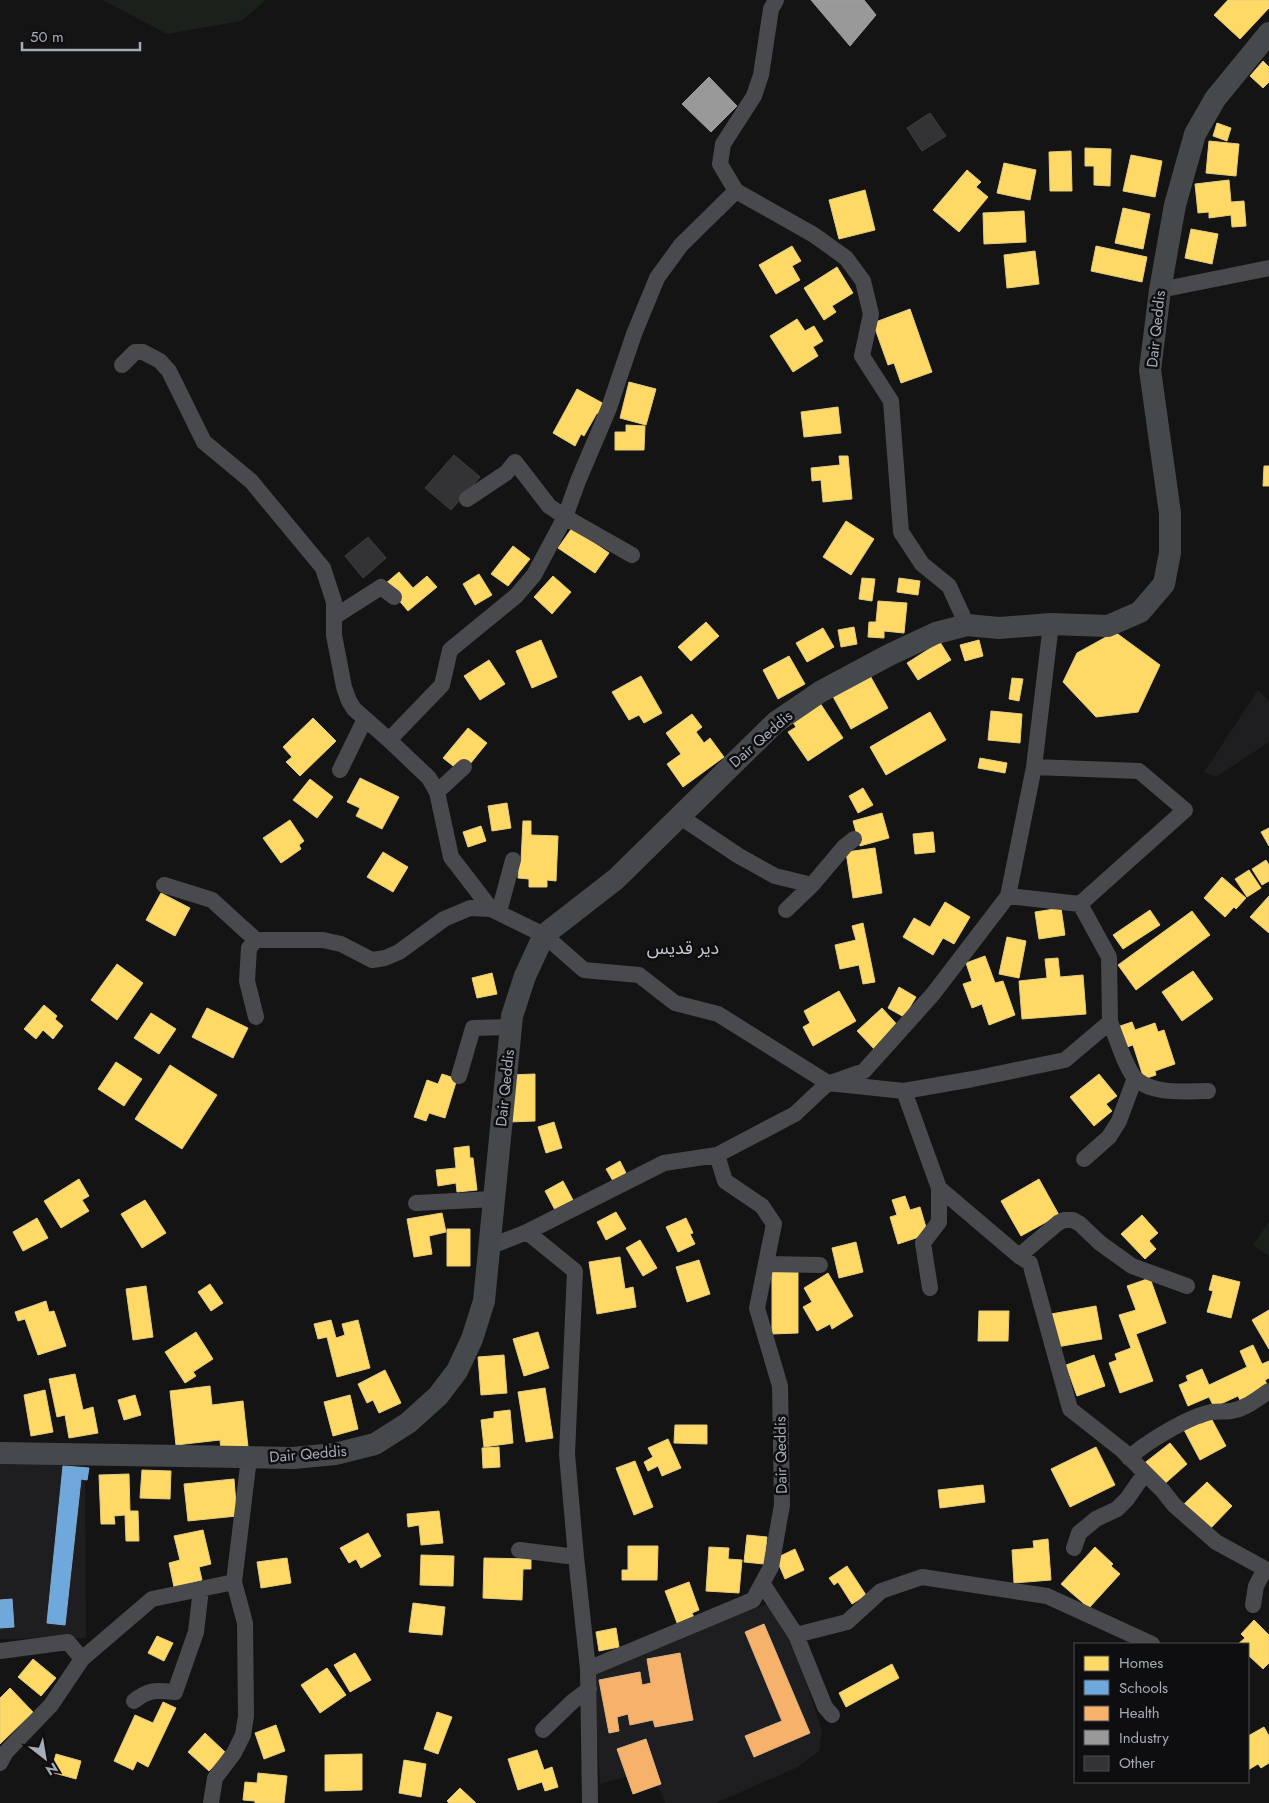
<svg xmlns="http://www.w3.org/2000/svg" width="1269" height="1803" font-family="Jost,'Noto Sans Arabic',sans-serif">
  <rect width="100%" height="100%" fill="#141414"/>
  <path fill="#1e1e20" d="M1258 690 1269 701V742L1216 777 1204 772Z
    M85 1462 86 1638 0 1639V1463Z
    M770 1602 793 1640 822 1732 819 1751 798 1767 716 1803H665L651 1770 600 1784 593 1674Z"/>
  <path fill="#1a211a" d="M103 0H266L241 21 167 34Z
    M1269 1222V1256L1253 1245Z"/>
  <path fill="#ffd966" stroke="#e4cc7e" d="M1228 0H1269V8L1240 39 1214 15Z
    M1263 61 1269 67V82L1263 88 1250 76Z
    M1217 123 1231 128 1227 141 1213 136Z
    M1209 141 1239 144 1236 176 1206 173Z
    M1085 148 1111 149 1110 186 1094 185V166H1085Z
    M1071 151 1072 191H1050L1049 152Z
    M1131 155 1162 161 1155 197 1123 191Z
    M1004 163 1036 170 1030 200 997 193Z
    M967 170 981 182 976 187 988 197 959 232 933 210Z
    M1229 180 1231 202 1244 201 1246 226 1232 227 1231 215 1209 218V212L1198 213 1195 184Z
    M865 190 875 230 839 239 829 200Z
    M1123 208 1150 214 1143 249 1115 243Z
    M1024 211 1026 242 984 244 983 213Z
    M1191 229 1218 234 1212 264 1185 258Z
    M792 246 801 261 792 266 800 280 776 294 759 265Z
    M1096 246 1147 257 1142 282 1091 271Z
    M1035 251 1039 284 1007 288 1004 255Z
    M837 267 853 293 832 306 836 312 824 320 804 288Z
    M910 309 932 372 901 383 894 363 888 365 873 323Z
    M797 319 805 331 814 326 823 341 813 347 818 356 793 372 770 336Z
    M629 382 656 389 646 425 620 418Z
    M577 389 606 405 600 415 597 413 584 436 581 434 575 446 553 433Z
    M838 407 841 433 804 437 801 412Z
    M626 425 645 426 644 450H615V432H626Z
    M839 456H848L852 499 823 502 821 480 812 481 811 468 840 465Z
    M1264 466H1269V486H1263Z
    M846 521 874 539 851 575 823 557Z
    M572 528 609 553 595 573 558 548Z
    M513 546 530 559 508 586 491 574Z
    M399 572 413 588 427 576 437 587 408 611 385 584Z
    M479 574 492 595 475 605 463 584Z
    M553 576 571 592 552 614 534 597Z
    M862 578 875 579 872 601 859 599Z
    M899 578 920 581 918 595 897 592Z
    M878 601 907 603 904 633 884 631V638L868 637 869 622H876Z
    M706 622 719 636 691 661 678 647Z
    M854 627 857 644 841 647 838 630Z
    M823 628 834 647 807 662 796 643Z
    M1115 632 1160 665 1138 712 1096 717 1063 682 1077 653Z
    M541 640 557 677 532 688 516 651Z
    M979 640 983 656 965 661 960 645Z
    M940 642 951 660 918 680 907 663Z
    M789 656 805 684 778 699 763 670Z
    M489 660 505 684 480 700 464 676Z
    M868 672 888 708 851 729 831 693Z
    M641 676 662 713 644 723 639 715 629 720 612 692Z
    M1012 678 1023 679 1019 701 1009 699Z
    M818 700 843 738 808 761 788 732 796 727 790 718Z
    M991 711 1022 714 1020 743 988 740Z
    M930 712 946 740 886 775 870 747Z
    M692 714 702 727 696 732 704 743 710 738 724 757 683 787 667 764 681 754 666 733Z
    M313 718 336 741 300 776 286 762 292 757 283 747Z
    M468 728 487 743 470 764 457 769 443 758Z
    M980 758 1007 763 1005 773 978 768Z
    M360 778 399 797 382 829 356 816 360 808 347 802Z
    M310 779 333 797 317 818 293 800Z
    M863 788 873 805 858 813 849 796Z
    M507 803 511 828 492 831 488 806Z
    M882 813 889 838 860 846 853 821Z
    M290 820 304 841 299 845 301 849 281 863 263 838Z
    M523 821H531V835L558 836 556 881 547 880V887H529V879L518 878 519 861H521Z
    M481 826 486 841 468 847 463 832Z
    M1269 828V846L1261 832Z
    M933 832 935 852 915 854 913 834Z
    M875 848 882 893 853 898 846 852Z
    M383 852 408 867 393 892 367 877Z
    M1266 860 1269 865V881L1262 885 1252 869Z
    M1249 870 1261 888 1247 897 1235 879Z
    M1222 877 1246 898 1236 909 1234 907 1225 917 1204 898Z
    M161 893 190 908 175 936 146 920Z
    M1269 896V933L1250 917Z
    M945 902 970 917 954 944 943 938 933 955 903 937 914 918 930 927Z
    M1061 908 1065 935 1039 939 1035 912Z
    M1150 910 1160 925 1123 949 1113 935Z
    M1192 911 1210 935 1136 990 1118 965Z
    M863 923 875 982 863 984 859 965 840 969 835 945 856 940 852 926Z
    M1007 937 1026 941 1019 978 999 974Z
    M985 956 995 983 1003 981 1015 1015 989 1025 982 1004 972 1008 963 984 972 981 966 963Z
    M1058 958 1060 977 1083 975 1086 1014 1022 1019 1019 981 1047 978 1045 959Z
    M117 964 143 983 117 1020 91 1000Z
    M1193 971 1213 999 1182 1021 1162 992Z
    M492 973 497 994 477 998 472 978Z
    M899 987 916 997 904 1017 888 1008Z
    M839 991 856 1021 813 1046 803 1027 810 1023 804 1011Z
    M44 1005 57 1016 55 1019 63 1026 53 1039 43 1030 36 1039 24 1029Z
    M207 1008 248 1028 233 1058 192 1037Z
    M882 1008 901 1029 876 1051 857 1031Z
    M151 1013 176 1029 159 1054 134 1038Z
    M1132 1022 1135 1030 1155 1023 1158 1032 1164 1030 1175 1064 1155 1071 1156 1075 1144 1079 1133 1045 1124 1048 1117 1027Z
    M116 1062 142 1079 124 1106 98 1089Z
    M170 1065 217 1095 182 1149 135 1119Z
    M442 1074 457 1079 445 1118 429 1113 426 1121 414 1117 427 1080 438 1084Z
    M535 1074V1121L509 1122 508 1075Z
    M1099 1074 1117 1096 1106 1104 1112 1111 1094 1126 1070 1097Z
    M554 1122 562 1148 546 1153 538 1127Z
    M469 1146 470 1158H473L477 1190 457 1192 456 1183 438 1186 436 1170 456 1168 454 1148Z
    M620 1161 629 1179 616 1186 606 1169Z
    M79 1179 89 1196 82 1200 89 1211 61 1228 44 1201Z
    M1039 1179 1059 1215 1021 1236 1001 1201Z
    M563 1181 573 1200 555 1210 545 1191Z
    M905 1196 910 1210 920 1207 928 1234 898 1244 890 1217 897 1215 892 1200Z
    M145 1200 166 1233 142 1248 121 1214Z
    M616 1212 626 1229 606 1240 597 1222Z
    M442 1213 446 1232 429 1236 432 1254 414 1257 407 1219Z
    M1142 1215 1158 1233 1149 1241 1156 1249 1145 1259 1121 1234Z
    M37 1218 48 1238 23 1251 13 1232Z
    M686 1218 693 1233 690 1234 695 1244 678 1252 666 1227Z
    M447 1229H470V1266H447Z
    M640 1240 657 1268 643 1276 626 1248Z
    M856 1242 863 1272 839 1278 832 1248Z
    M620 1257 625 1289 633 1287 636 1307 597 1314 589 1262Z
    M699 1260 710 1294 687 1302 676 1267Z
    M772 1269H798V1333L772 1334Z
    M828 1273 853 1316 832 1329 830 1324 817 1331 803 1307 812 1302 804 1288Z
    M1213 1275 1240 1282 1231 1318 1207 1312 1213 1291 1209 1290Z
    M1150 1278 1166 1323 1136 1334 1153 1381 1120 1393 1109 1363 1117 1360 1115 1354 1131 1348 1119 1315 1136 1310 1127 1286Z
    M210 1284 223 1303 211 1311 198 1292Z
    M146 1286 153 1337 133 1340 126 1289Z
    M46 1301 49 1312 54 1311 66 1346 38 1355 25 1319 18 1321 15 1312Z
    M1096 1306 1102 1339 1057 1347 1051 1314Z
    M1269 1310V1349L1252 1320Z
    M979 1311H1009L1008 1341H978Z
    M331 1320 336 1338 345 1335 342 1324 358 1320 370 1368 337 1377 327 1337 318 1339 314 1324Z
    M196 1332 213 1359 193 1372 196 1376 185 1383 165 1352Z
    M538 1332 549 1368 524 1376 513 1339Z
    M1253 1345 1262 1364 1269 1361V1378L1265 1380 1269 1389 1241 1402 1238 1396 1214 1407 1209 1397 1188 1406 1179 1385 1188 1381 1186 1376 1202 1369 1209 1385 1247 1367 1240 1351Z
    M504 1355 507 1393 481 1395 478 1357Z
    M1094 1355 1105 1386 1077 1396 1066 1365Z
    M385 1370 401 1403 379 1413 373 1400 367 1403 358 1384Z
    M75 1374 83 1410 93 1407 98 1433 69 1438 65 1415 57 1417 49 1379Z
    M210 1386 212 1405 243 1401 248 1447 221 1450 220 1440 176 1445 170 1391Z
    M545 1388 553 1438 526 1442 518 1392Z
    M45 1390 53 1432 31 1436 24 1395Z
    M135 1395 141 1415 124 1420 118 1400Z
    M350 1395 358 1429 333 1436 324 1402Z
    M510 1410 513 1443 484 1447 481 1420 494 1418V1412Z
    M1211 1418 1226 1446 1200 1460 1183 1428 1198 1420 1201 1424Z
    M675 1425H707V1444L674 1443Z
    M668 1439 681 1468 662 1476 658 1466 648 1471 644 1462 653 1457 648 1448Z
    M1170 1443 1187 1464 1161 1487 1142 1465Z
    M499 1447 500 1467 483 1468 482 1448Z
    M1096 1447 1115 1485 1070 1507 1051 1469Z
    M635 1461 653 1507 634 1515 616 1468Z
    M142 1470 171 1471 170 1499 140 1498Z
    M129 1474 130 1511H138L139 1541H126L125 1515 114 1516 115 1524H101L99 1475Z
    M234 1479 237 1516 188 1521 184 1484Z
    M1207 1482 1232 1506 1208 1531 1182 1506Z
    M983 1485 985 1502 940 1508 938 1490Z
    M439 1511 443 1543 421 1545 419 1525 408 1527 407 1514Z
    M203 1530 211 1564 199 1567 202 1580 174 1587 169 1563 180 1560 174 1536Z
    M368 1533 381 1556 361 1568 356 1559 349 1563 340 1548Z
    M747 1535 767 1537 764 1564 744 1562Z
    M1048 1539 1051 1580 1014 1583 1012 1550 1034 1548 1033 1541Z
    M628 1546H658L657 1580H622V1570H628Z
    M709 1547 729 1548 728 1559 742 1560 739 1593 706 1591Z
    M1095 1547 1113 1564 1111 1566 1120 1574 1089 1608 1061 1584Z
    M795 1549 804 1570 785 1579 776 1558Z
    M421 1555 454 1556 453 1586 420 1585Z
    M287 1558 291 1583 261 1588 257 1562Z
    M484 1558 531 1559V1569H523L522 1600 483 1598Z
    M847 1566 866 1595 852 1604 838 1582 834 1585 829 1578Z
    M689 1582 699 1610 692 1613 696 1622 679 1628 665 1591Z
    M413 1603 445 1607 442 1635 409 1632Z
    M1254 1620 1269 1635V1663L1263 1669 1248 1655V1644H1238L1245 1638 1241 1634Z
    M616 1628 619 1647 599 1651 596 1632Z
    M157 1636 173 1643 164 1661 148 1653Z
    M355 1653 371 1680 350 1692 334 1665Z
    M33 1659 56 1678 41 1696 18 1677Z
    M892 1664 899 1678 846 1707 839 1693Z
    M327 1668 346 1695 320 1713 301 1685Z
    M10 1688 33 1712 0 1744V1698Z
    M163 1702 176 1708 148 1767 137 1761 133 1770 114 1761 135 1715 153 1723Z
    M437 1712 452 1717 438 1754 424 1749Z
    M276 1725 285 1751 264 1759 255 1733Z
    M1264 1727 1269 1736V1763L1261 1768 1258 1764 1248 1770V1736Z
    M205 1733 226 1753 209 1771 188 1752Z
    M537 1750 544 1770 552 1767 558 1787 545 1791 542 1782 518 1790 508 1759Z
    M56 1754 81 1761 76 1779 51 1772Z
    M362 1754V1790L325 1791V1755Z
    M404 1760 426 1764 421 1797 399 1793Z
    M258 1773 287 1776 284 1803H255V1801L243 1800 245 1782 257 1783Z
    M460 1788 476 1803H449L447 1801Z"/>
  <path fill="#6fa8dc" stroke="#7fa9d0" d="M63 1466 89 1468 87 1480 81 1479 65 1625 47 1623Z
    M12 1599 14 1627 0 1628V1600Z"/>
  <path fill="#f6b26b" stroke="#ddb081" d="M764 1624 810 1733 754 1757 745 1736 782 1721 745 1632Z
    M680 1653 693 1720 655 1727 653 1720 630 1725 628 1714 617 1717 619 1731 609 1733 599 1680 640 1672 642 1685 651 1683 647 1659Z
    M646 1739 661 1784 633 1794 617 1749Z"/>
  <path fill="#999" stroke="#9c9fa1" d="M811 0H864L876 15 850 46Z
    M709 77 737 106 711 132 682 104Z"/>
  <path fill="#333335" stroke="#3c3e40" d="M930 113 946 136 922 151 907 128Z
    M454 455 480 477 451 510 425 488Z
    M368 537 386 558 363 578 345 556Z"/>
  <g fill="none" stroke-linecap="round" stroke-linejoin="round">
    <path stroke="#484a4d" stroke-width="16" d="M736 191 814 235 846 258 863 281 871 314 862 356 891 401 901 532 922 564 949 586 967 625
      M1160 290 1269 268
      M122 365 135 352H143L160 361 169 371 204 442 251 481 323 568 334 602V635L344 687 349 701 354 709 389 740
      M467 499 506 473 515 462 549 506 565 517 632 555
      M334 617 381 587 394 597
      M340 770 365 719
      M437 792 464 767
      M679 816 739 856 775 876 812 885
      M164 885 212 900 256 940H323L341 944 372 960 385 958 399 952 444 919 470 908 491 909
      M1008 896 1080 904
      M786 910 812 885 845 846 854 839
      M499 912 513 860
      M256 1017 247 981 249 948 256 940
      M1110 1022C1116 1036 1126 1070 1136 1079 1154 1095 1185 1091 1208 1091
      M459 1076 473 1028 511 1027
      M833 1082 864 1071 933 994 1008 896 1034 767 1051 624
      M828 1083 904 1091 939 1188 1019 1256 1030 1263 1070 1409 1122 1450 1163 1491 1174 1505 1216 1542 1269 1571
      M904 1091 973 1079 1065 1060 1110 1022 1109 957 1080 904 1185 810 1139 771 1034 767
      M1084 1159 1109 1137 1119 1121 1135 1078
      M416 1203 494 1199
      M527 1232 575 1271 567 1454 576 1557 588 1669 590 1803
      M489 1247 527 1232 664 1163 717 1155 795 1114 828 1083 718 1014 675 1003 639 975 584 970 544 935 491 909 451 857 437 792 429 778 389 740 442 685 450 650 516 596 534 575 565 517 578 481 609 408 634 334 657 278 681 245 736 191 720 164 723 144 754 96 761 75 771 9 776 0
      M1019 1256 1058 1223 1064 1220H1073L1080 1224 1100 1243 1132 1266 1187 1286
      M766 1264 820 1265
      M930 1288 923 1243 939 1222V1188
      M1129 1458C1146 1442 1188 1417 1211 1412 1218 1411 1225 1412 1231 1411 1245 1409 1257 1399 1269 1391
      M1074 1548 1079 1533 1096 1519 1117 1509 1127 1499 1145 1473
      M519 1550 576 1557
      M762 1583 796 1635 825 1707 832 1715
      M1253 1605 1256 1586 1265 1569
      M796 1635 847 1622 881 1591 922 1577 1047 1596 1152 1644
      M0 1651 68 1642 82 1659 152 1599 234 1582 249 1458
      M588 1669 753 1600 771 1567 782 1505 780 1386 757 1308 774 1224 762 1206 725 1181 717 1155
      M134 1701C149 1689 156 1690 175 1692L196 1632 201 1589
      M543 1730 572 1702 589 1689
      M0 1763 6 1752 51 1705 82 1659
      M211 1803 215 1778 234 1753 243 1735 246 1716 245 1623 234 1582"/>
    <path stroke="#46494b" stroke-width="22" d="M0 1453 293 1458 335 1454 375 1444 408 1423 438 1396 457 1371 472 1339 484 1301 512 1016 525 976 544 935 616 879 776 722 820 692 889 655 936 633 967 625 999 628 1051 624 1108 626 1140 612 1164 584 1170 553V513L1150 370 1160 290 1175 205 1195 134 1215 99 1269 33"/>
  </g>
  <g text-anchor="middle" dominant-baseline="central" stroke-width="5" stroke-linejoin="round" paint-order="stroke">
    <g font-size="15" fill="#a4acb5" stroke="#0e0e10">
      <text transform="translate(1156 329) rotate(-84)">Dair Qeddis</text>
      <text transform="translate(761 739) rotate(-41)">Dair Qeddis</text>
      <text transform="translate(505 1088) rotate(-84)">Dair Qeddis</text>
      <text transform="translate(308 1454) rotate(-5)">Dair Qeddis</text>
      <text transform="translate(781 1455) rotate(-91)">Dair Qeddis</text>
    </g>
    <g font-size="18" fill="#c5cad1" stroke="#0e0e10">
      <text x="683" y="948">دير قديس</text>
    </g>
  </g>
  <rect x="1074" y="1643" width="175" height="140" fill="#0e0e10" stroke="#4a4d52"/>
  <rect x="1084" y="1656" width="25" height="15" fill="#ffd966" stroke="#4a4d52"/>
  <text x="1119" y="1668" font-size="15" fill="#a4acb5">Homes</text>
  <rect x="1084" y="1680" width="25" height="15" fill="#6fa8dc" stroke="#4a4d52"/>
  <text x="1119" y="1693" font-size="15" fill="#a4acb5">Schools</text>
  <rect x="1084" y="1706" width="25" height="15" fill="#f6b26b" stroke="#4a4d52"/>
  <text x="1119" y="1718" font-size="15" fill="#a4acb5">Health</text>
  <rect x="1084" y="1730" width="25" height="15" fill="#999999" stroke="#4a4d52"/>
  <text x="1119" y="1743" font-size="15" fill="#a4acb5">Industry</text>
  <rect x="1084" y="1756" width="25" height="15" fill="#333335" stroke="#4a4d52"/>
  <text x="1119" y="1768" font-size="15" fill="#a4acb5">Other</text>
  <g transform="translate(45 1758) rotate(149)" stroke="#0e0e10" stroke-width="4" paint-order="stroke">
  <path d="M0-4L9 19L0 12L-9 19Z" fill="#a4acb5"/>
  <text y="-8" font-size="14" font-weight="bold" text-anchor="middle" fill="#a4acb5">N</text>
  </g>
  <path d="M22 42v8h118v-8" fill="none" stroke="#a4acb5" stroke-width="2.5"/>
  <text x="30" y="42" font-size="15" fill="#a4acb5" stroke="#0e0e10" stroke-width="4" paint-order="stroke">50 m</text>
</svg>
